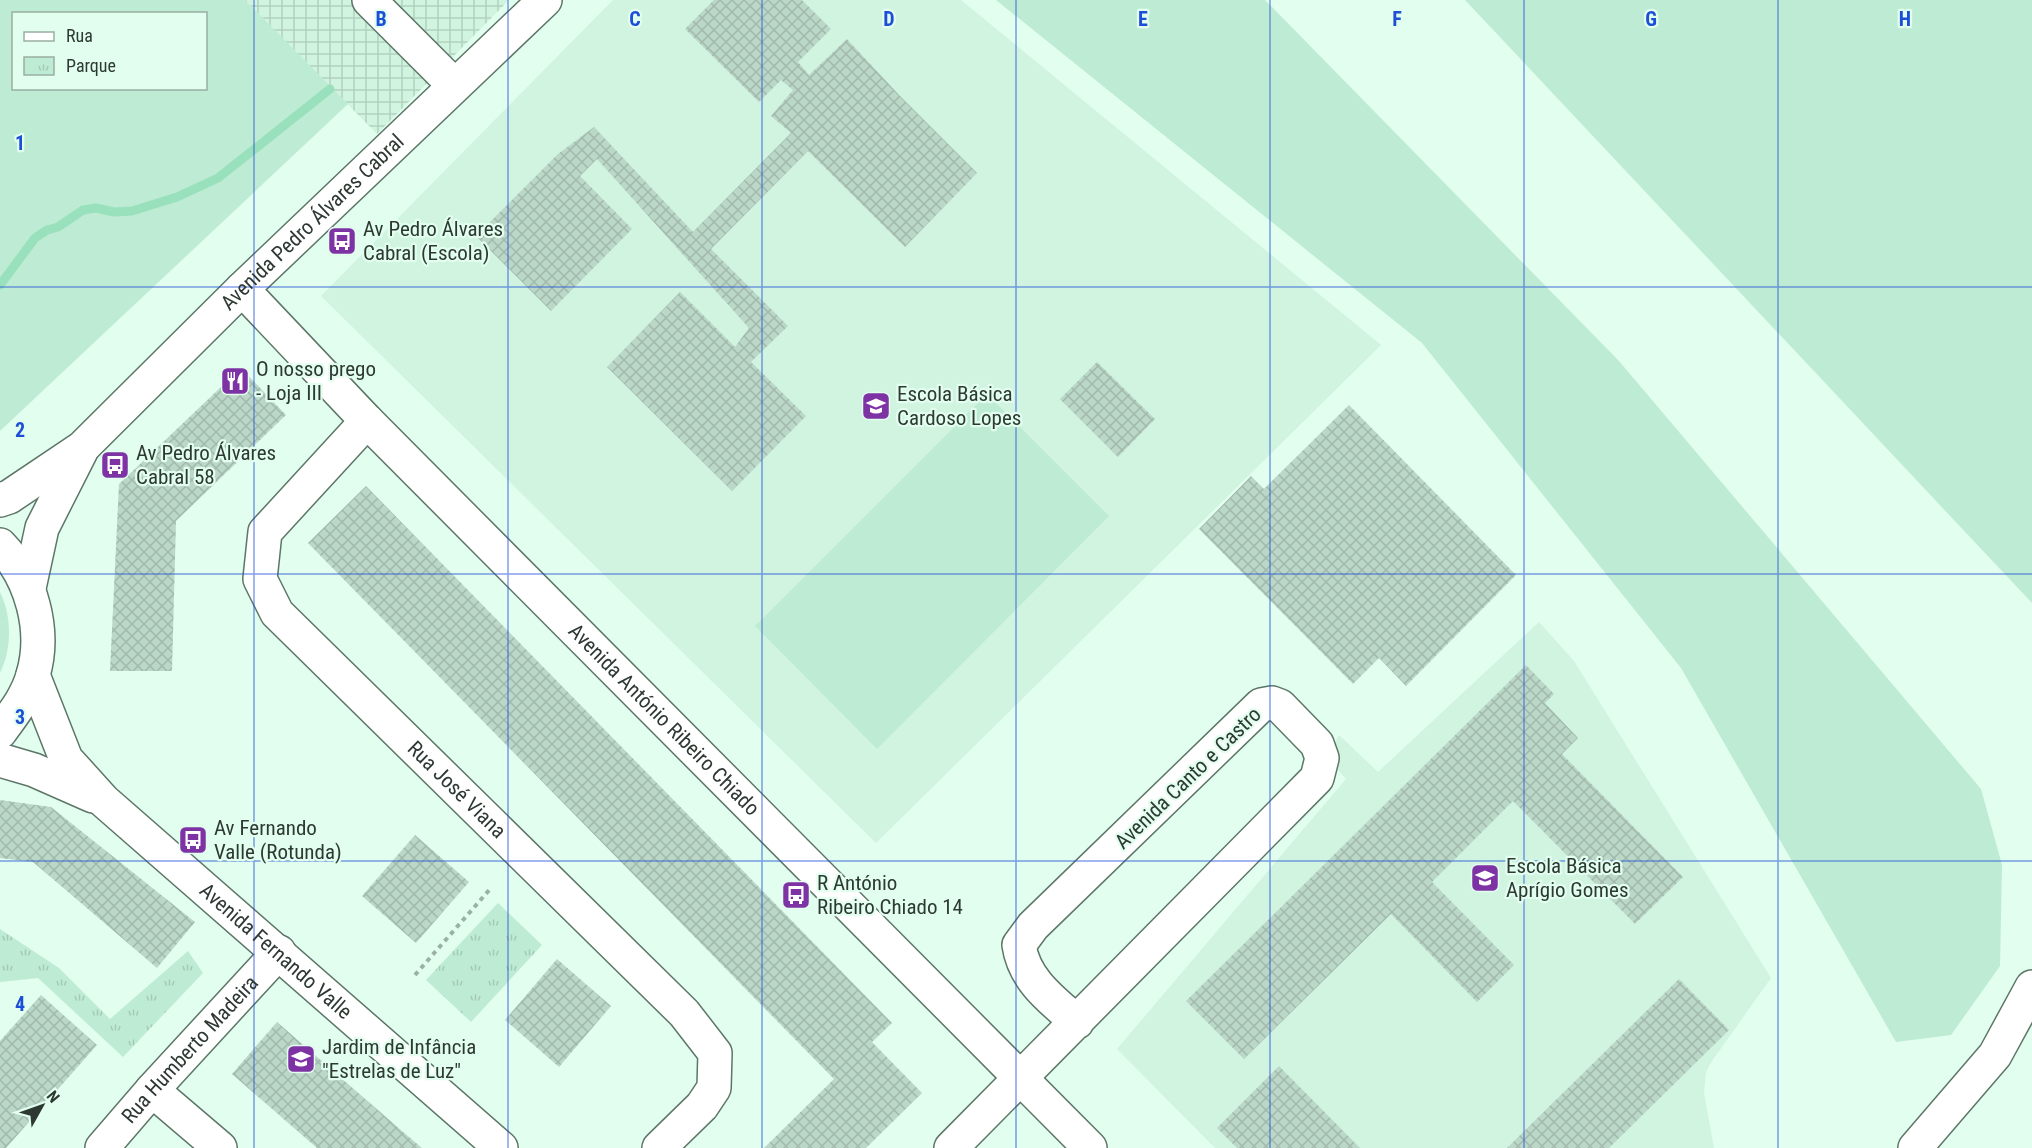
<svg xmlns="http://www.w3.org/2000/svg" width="2032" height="1148" font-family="'Roboto Condensed',sans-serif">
  <defs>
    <pattern id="industrial-grid" width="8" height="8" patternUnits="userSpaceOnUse" patternTransform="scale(1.5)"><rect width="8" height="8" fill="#d0f4e0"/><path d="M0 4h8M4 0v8" fill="none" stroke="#b3d2c1"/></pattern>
    <pattern id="park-tufts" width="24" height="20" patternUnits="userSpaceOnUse" patternTransform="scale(1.5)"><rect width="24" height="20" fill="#beebd3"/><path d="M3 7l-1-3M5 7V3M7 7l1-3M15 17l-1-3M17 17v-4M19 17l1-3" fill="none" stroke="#a4cab6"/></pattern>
    <pattern id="building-cross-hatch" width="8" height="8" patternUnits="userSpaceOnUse" patternTransform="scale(1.5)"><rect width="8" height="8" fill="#bbd7c8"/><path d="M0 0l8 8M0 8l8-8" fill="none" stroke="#a1b9ac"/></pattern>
  </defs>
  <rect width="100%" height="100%" fill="#e1feee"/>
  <path fill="#d0f4e0" d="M613 0H961L1381 345 876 843 321 296Z
    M1539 622 1574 661 1771 978 1712 1061 1706 1072 1704 1093 1714 1148H1215L1117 1049 1346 779 1327 757 1339 735 1378 772Z"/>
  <path fill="url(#industrial-grid)" d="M245 0H509L377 134Z"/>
  <path fill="#beebd3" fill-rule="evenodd" d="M0 0H245L348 104 0 431ZM14 14H206V88H14Z
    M996 0H1265L1619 361 1981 789 2002 865 2000 966 1951 1035 1896 1042 1681 668 1422 343Z
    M1465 0H2032V603Z
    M987 394 1109 516 877 749 755 626Z
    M0 592C12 617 12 648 0 673Z"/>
  <path fill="url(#park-tufts)" d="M498 903 542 945 471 1022 426 980Z
    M0 929 59 968 110 1019 188 951 203 973 123 1057 38 978 0 982Z"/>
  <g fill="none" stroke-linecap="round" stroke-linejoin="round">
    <path stroke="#99e1bc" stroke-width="9" d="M0 285 35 238 47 230 58 227 83 210 96 208 114 212 132 211 177 197 218 178 330 89"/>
  </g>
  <path fill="url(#building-cross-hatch)" d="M714 0H802L831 29 798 62 809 75 847 39 900 96 977 173 905 247 808 151 711 249 788 326 751 362 806 416 732 491 607 367 680 292 735 347 749 328 597 159 580 176 632 229 551 311 476 236 558 154 594 127 693 232 791 133 771 116 793 90 781 80 759 102 685 29Z
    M1097 362 1155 419 1118 457 1060 399Z
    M241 368 286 415 176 521 172 671H110L119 484Z
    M1349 405 1516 575 1406 686 1379 658 1353 684 1199 529 1251 476 1264 489Z
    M366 486 892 1023 872 1042 922 1093 866 1148H764L834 1079 308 543Z
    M1526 665 1554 694 1545 703 1578 738 1562 754 1683 877 1635 924 1513 801 1432 882 1514 965 1477 1002 1391 914 1244 1059 1186 1001Z
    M0 800 51 807 195 922 157 968 33 862 0 858Z
    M415 835 469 882 416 943 362 896Z
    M557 959 611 1006 559 1067 505 1020Z
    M1679 979 1729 1030 1609 1148H1507Z
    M41 995 97 1045 6 1148H0V1041Z
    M277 1022 402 1131 422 1148H317L232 1074Z
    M1279 1066 1360 1148H1237L1217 1128Z"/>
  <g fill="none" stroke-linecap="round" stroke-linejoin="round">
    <g stroke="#5d7668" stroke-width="36">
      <g id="minor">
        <path d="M369 0 454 85"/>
        <path id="s1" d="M242 289 367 421 1090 1148"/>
        <path id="s2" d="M367 421 265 532 260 579 277 613 684 1013 715 1053 714 1088 702 1106 659 1148"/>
        <path id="s3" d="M0 500 9 497 82 448 242 289 545 0"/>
        <path d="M0 545C32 578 46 631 33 675 27 697 13 714 0 732"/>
        <path d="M29 588 42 528 81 451"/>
        <path id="s4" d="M33 675 66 759 104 801 501 1148"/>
        <path d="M0 760 34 770 93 796"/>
        <path d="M152 1090 220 1148"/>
        <path id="s5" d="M102 1148 152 1090 279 952"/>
        <path d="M951 1148 1317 778 1322 758 1317 744 1280 706 1272 703 1261 705 1033 926 1019 945C1024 980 1052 1000 1077 1022"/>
        <path d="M1915 1148 1995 1055 2032 987"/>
      </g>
    </g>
    <path stroke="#9bb1a5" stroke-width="4" stroke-dasharray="4.5 4.5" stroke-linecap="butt" d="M415 975 491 888"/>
    <use href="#minor" stroke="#fff" stroke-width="33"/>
  </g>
  <path fill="none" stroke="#1d4ed8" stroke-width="1.5" stroke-opacity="0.55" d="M254 0V1148M508 0V1148M762 0V1148M1016 0V1148M1270 0V1148M1524 0V1148M1778 0V1148M0 287H2032M0 574H2032M0 861H2032"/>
  <defs>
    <g id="bus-square" transform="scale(1.5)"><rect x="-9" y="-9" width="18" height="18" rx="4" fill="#7e33a5" stroke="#e1feee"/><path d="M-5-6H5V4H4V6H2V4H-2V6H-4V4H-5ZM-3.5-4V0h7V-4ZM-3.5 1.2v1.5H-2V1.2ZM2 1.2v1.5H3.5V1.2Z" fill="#fff"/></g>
    <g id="restaurant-square" transform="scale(1.5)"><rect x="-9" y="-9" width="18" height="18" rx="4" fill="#7e33a5" stroke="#e1feee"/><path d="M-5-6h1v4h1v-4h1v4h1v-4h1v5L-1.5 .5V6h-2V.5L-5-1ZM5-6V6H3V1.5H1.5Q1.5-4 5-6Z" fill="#fff"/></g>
    <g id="school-square" transform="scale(1.5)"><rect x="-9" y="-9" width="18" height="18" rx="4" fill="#7e33a5" stroke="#e1feee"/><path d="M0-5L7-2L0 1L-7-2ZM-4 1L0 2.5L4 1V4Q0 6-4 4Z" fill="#fff"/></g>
  </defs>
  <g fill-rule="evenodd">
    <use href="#bus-square" x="342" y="241"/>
    <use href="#restaurant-square" x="235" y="381"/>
    <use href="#school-square" x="876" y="406"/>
    <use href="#bus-square" x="115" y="465"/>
    <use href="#bus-square" x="193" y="840"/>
    <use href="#school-square" x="1485" y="878"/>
    <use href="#bus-square" x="796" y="895"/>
    <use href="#school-square" x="301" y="1059"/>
  </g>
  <g text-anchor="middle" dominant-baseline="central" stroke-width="4.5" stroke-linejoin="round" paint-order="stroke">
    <g font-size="21" fill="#2e3933" stroke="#e1feee">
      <text stroke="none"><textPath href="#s3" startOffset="420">Avenida Pedro Álvares Cabral</textPath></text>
      <text stroke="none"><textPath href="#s1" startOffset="603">Avenida António Ribeiro Chiado</textPath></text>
      <text transform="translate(1188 778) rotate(-44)">Avenida Canto e Castro</text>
      <text stroke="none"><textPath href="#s2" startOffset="488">Rua José Viana</textPath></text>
      <text stroke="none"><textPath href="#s4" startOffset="375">Avenida Fernando Valle</textPath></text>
      <text stroke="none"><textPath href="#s5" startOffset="132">Rua Humberto Madeira</textPath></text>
    </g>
    <g font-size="21" fill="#2e3933" stroke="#e1feee" text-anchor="start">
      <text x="363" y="229">Av Pedro Álvares<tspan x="363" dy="24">Cabral (Escola)</tspan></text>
      <text x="256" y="369">O nosso prego<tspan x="256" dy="24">- Loja III</tspan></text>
      <text x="897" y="394">Escola Básica<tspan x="897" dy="24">Cardoso Lopes</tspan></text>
      <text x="136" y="453">Av Pedro Álvares<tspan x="136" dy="24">Cabral 58</tspan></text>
      <text x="214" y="828">Av Fernando<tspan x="214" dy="24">Valle (Rotunda)</tspan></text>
      <text x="1506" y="866">Escola Básica<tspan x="1506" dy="24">Aprígio Gomes</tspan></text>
      <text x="817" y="883">R António<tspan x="817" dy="24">Ribeiro Chiado 14</tspan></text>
      <text x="322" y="1047">Jardim de Infância<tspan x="322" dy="24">"Estrelas de Luz"</tspan></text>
    </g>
  </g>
  <g font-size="20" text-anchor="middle" font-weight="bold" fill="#1d4ed8" stroke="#e1feee" stroke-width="4.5" stroke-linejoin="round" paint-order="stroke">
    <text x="381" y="26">B</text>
    <text x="635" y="26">C</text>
    <text x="889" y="26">D</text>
    <text x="1143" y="26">E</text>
    <text x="1397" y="26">F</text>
    <text x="1651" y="26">G</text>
    <text x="1905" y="26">H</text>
    <text x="20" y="150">1</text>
    <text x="20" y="437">2</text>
    <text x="20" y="724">3</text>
    <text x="20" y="1011">4</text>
  </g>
  <rect x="12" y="12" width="195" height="78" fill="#e1feee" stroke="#99afa3" stroke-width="1.5"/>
  <rect x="24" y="32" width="30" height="9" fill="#ffffff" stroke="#99afa3" stroke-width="1.5"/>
  <text x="66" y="42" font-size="18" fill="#2e3933">Rua</text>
  <rect x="24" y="57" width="30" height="18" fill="url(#park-tufts)" stroke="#99afa3" stroke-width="1.5"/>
  <text x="66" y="72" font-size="18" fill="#2e3933">Parque</text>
  <g transform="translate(42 1106) rotate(50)" stroke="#e1feee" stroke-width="4.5" paint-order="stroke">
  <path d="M0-4.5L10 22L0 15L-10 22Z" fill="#2e3933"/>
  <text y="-9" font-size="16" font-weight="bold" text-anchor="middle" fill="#2e3933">N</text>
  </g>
</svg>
